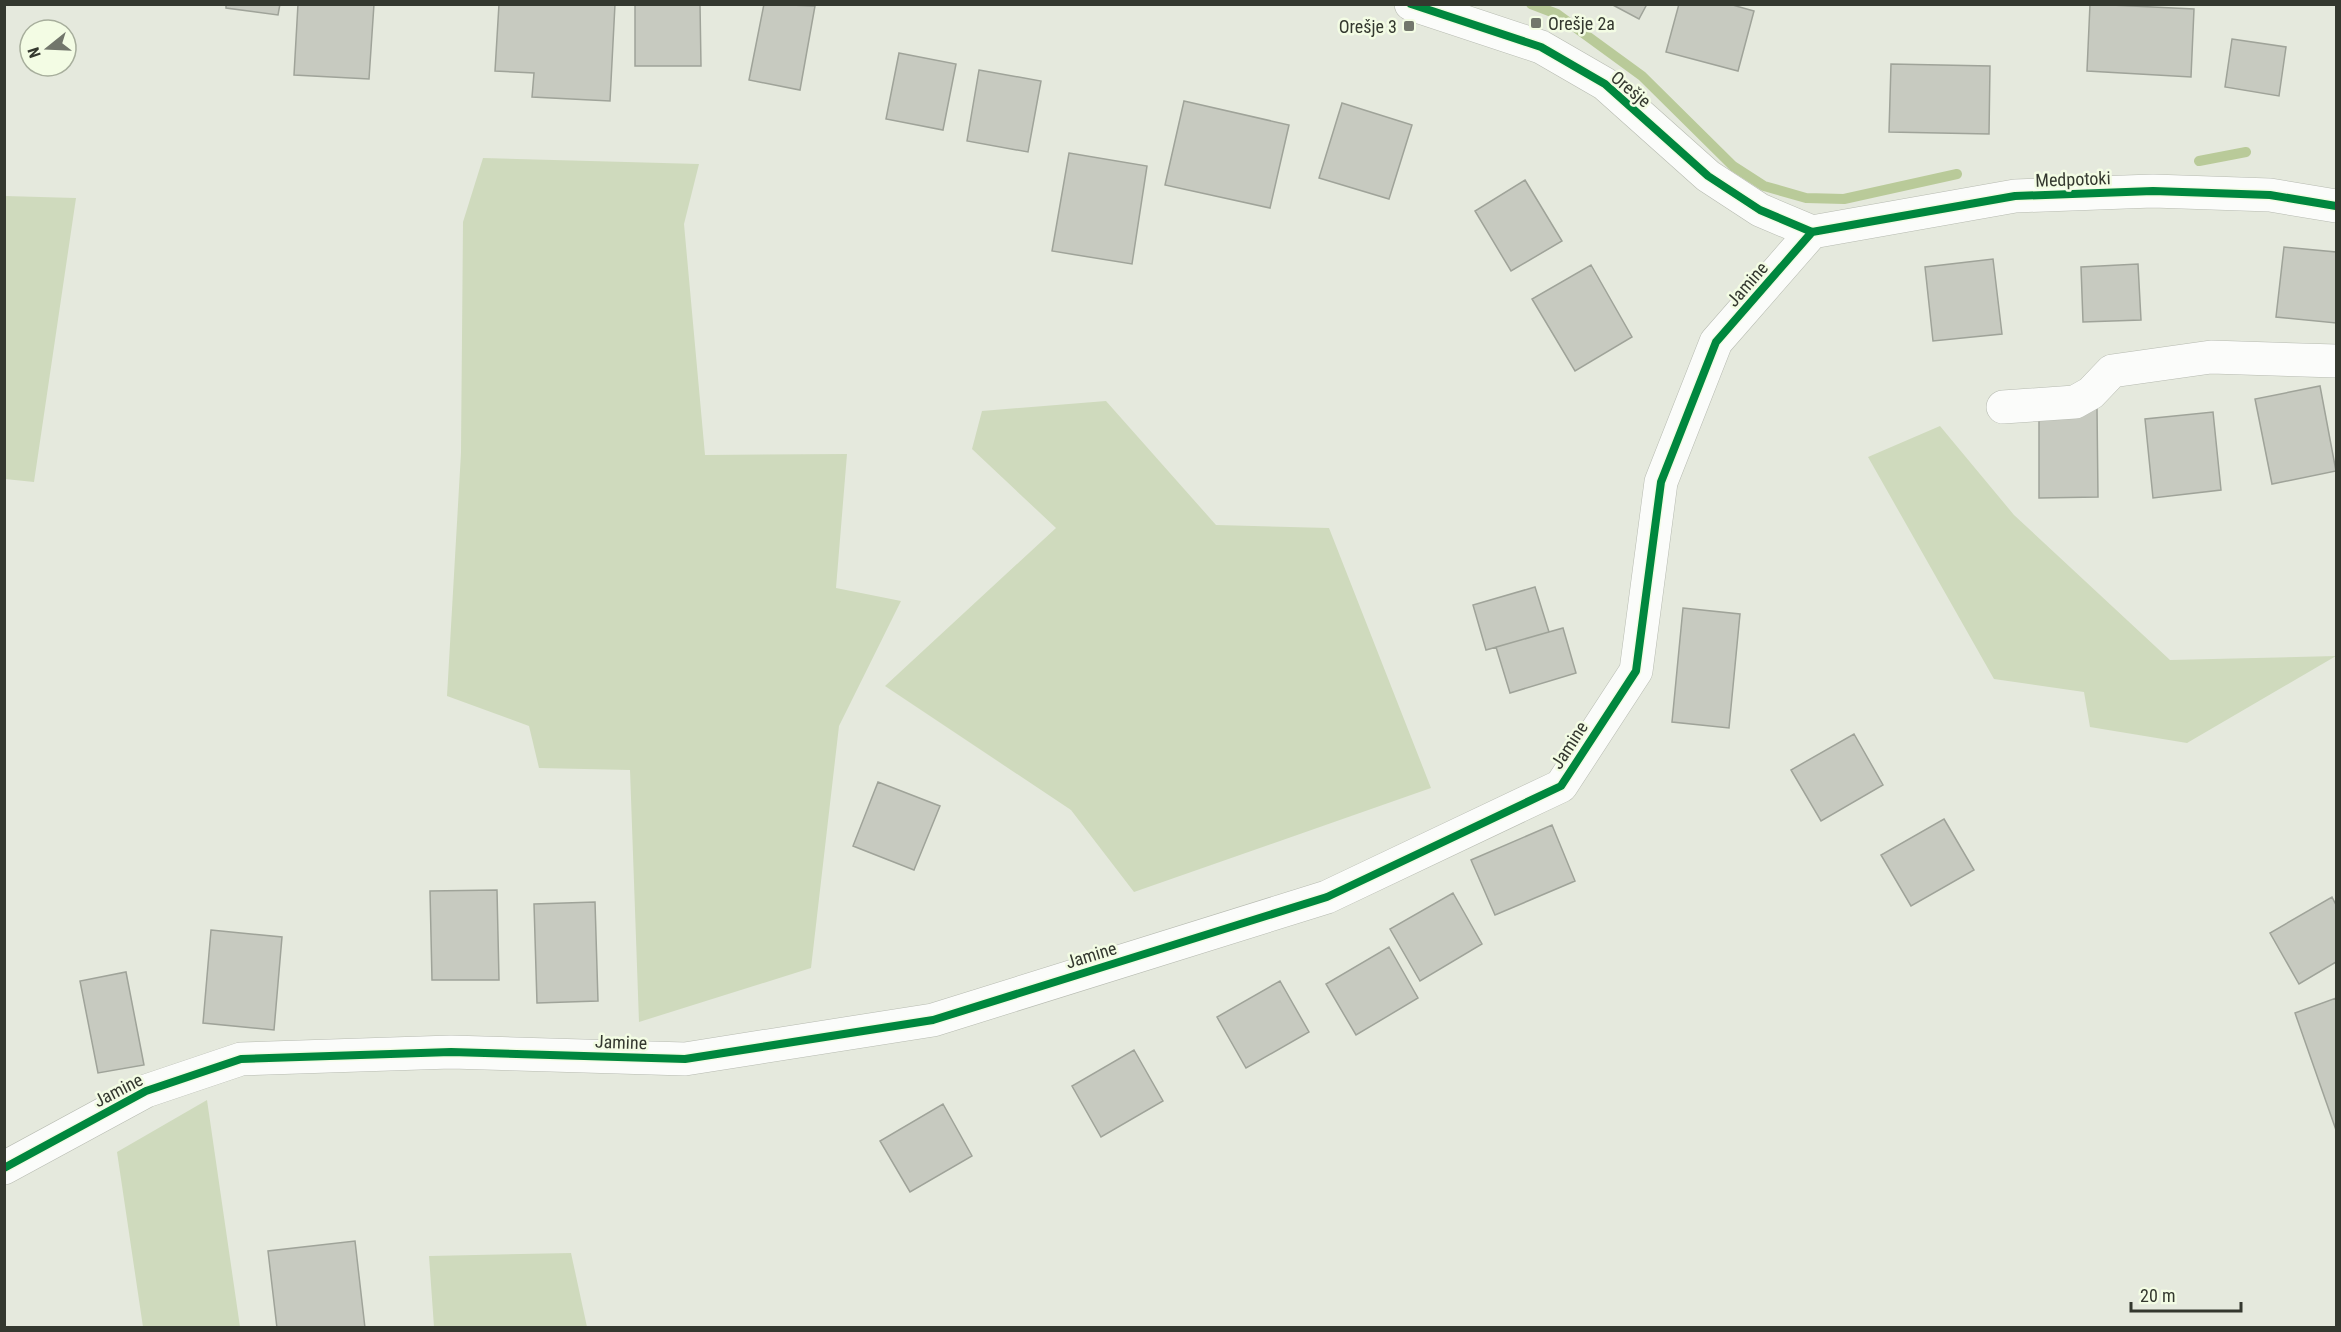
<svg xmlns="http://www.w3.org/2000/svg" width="2341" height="1332" font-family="'Roboto Condensed',sans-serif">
  <rect width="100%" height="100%" fill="#e5e9dd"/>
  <path fill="#cfdabd" d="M483 158 699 164 684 224 705 455 847 454 836 588 901 601 839 726 811 968 639 1022 630 770 539 768 529 726 447 696 461 453 463 222Z
    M5 196 76 198 34 482 5 479Z
    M1106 401 1216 525 1329 528 1431 788 1134 892 1071 810 885 686 1056 528 972 449 982 411Z
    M1940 426 2014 515 2170 660 2336 656 2187 743 2090 727 2084 692 1994 679 1868 457Z
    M207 1100 240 1327H143L117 1152Z
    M571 1253 587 1327H434L429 1256Z"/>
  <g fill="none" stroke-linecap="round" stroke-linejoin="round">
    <path stroke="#b9ca99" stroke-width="10" d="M1531 4 1557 14 1642 76 1733 166 1764 186 1806 198 1844 199 1957 174
      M2199 161 2246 152"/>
  </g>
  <path fill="#c7cac0" stroke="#9fa399" stroke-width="1.5" d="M226 4H280L278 15 226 8Z
    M298 4H374L369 79 294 75Z
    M499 4H615L610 101 532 97 534 73 495 71Z
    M635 4H700L701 66H635Z
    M764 4 815 6 800 90 749 80Z
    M1611 4H1647L1639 19Z
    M1679 4H1729L1754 11 1738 71 1666 52Z
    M2090 4 2194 9 2191 77 2087 71Z
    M2232 39 2286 47 2279 96 2225 87Z
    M899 53 956 64 943 130 886 119Z
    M1891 64 1990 66 1989 134 1889 132Z
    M979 70 1041 81 1028 152 967 141Z
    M1184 101 1289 125 1270 208 1165 185Z
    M1342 103 1412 125 1389 199 1319 178Z
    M1069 153 1147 166 1132 264 1052 251Z
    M1525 180 1562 241 1511 271 1475 211Z
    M2284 247 2336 252V323L2276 317Z
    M1993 259 2002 334 1933 341 1925 267Z
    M2138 264 2141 320 2083 322 2081 267Z
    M1591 265 1632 337 1575 371 1532 299Z
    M2320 386 2336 471 2272 484 2255 399Z
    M2039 408H2097L2098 497 2039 498Z
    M2213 412 2221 490 2153 498 2145 419Z
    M1535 587 1549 632 1486 650 1473 605Z
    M1683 608 1740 614 1729 728 1672 722Z
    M1563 628 1576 673 1510 693 1496 647Z
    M1854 734 1883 785 1821 821 1791 770Z
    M878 782 940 806 914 870 853 846Z
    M1944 819 1974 870 1911 906 1881 855Z
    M1552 825 1575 881 1495 915 1471 860Z
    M497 890 499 980H432L430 891Z
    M1453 893 1482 944 1420 981 1390 929Z
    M2332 897 2336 905V962L2299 984 2270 933Z
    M595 902 598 1001 537 1003 534 904Z
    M211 930 282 937 274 1030 203 1023Z
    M1389 947 1418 998 1356 1035 1326 984Z
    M126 972 144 1065 98 1073 80 981Z
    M1280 981 1309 1032 1246 1068 1217 1017Z
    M2336 998V1130L2295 1013Z
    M1134 1050 1163 1101 1101 1137 1072 1086Z
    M943 1104 972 1156 910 1192 880 1141Z
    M355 1241 365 1328H277L268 1251Z"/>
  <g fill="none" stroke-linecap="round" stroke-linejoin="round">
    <g stroke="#b6bab0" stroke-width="34">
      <path id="minor" d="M1411 4 1541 47 1605 84 1708 176 1760 210 1812 232
        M1812 232 2015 196 2153 191 2270 195 2336 206
        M2003 407 2075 402 2091 393 2112 371 2211 357 2336 361
        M4 1168 146 1091 241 1059 451 1052 685 1059 933 1020 1327 897 1561 786 1636 671 1661 482 1716 342 1812 232"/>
    </g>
    <use href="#minor" stroke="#fbfcfa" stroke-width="33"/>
    <g stroke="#f3fce4" stroke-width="11">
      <path id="cycleway" d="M1411 4 1541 47 1605 84 1708 176 1760 210 1812 232
        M1812 232 2015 196 2153 191 2270 195 2336 206
        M4 1168 146 1091 241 1059 451 1052 685 1059 933 1020 1327 897 1561 786 1636 671 1661 482 1716 342 1812 232"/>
    </g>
    <use href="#cycleway" stroke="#00873e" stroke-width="8"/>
  </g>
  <g fill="#72766c" stroke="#f3fce4" stroke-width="2">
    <rect x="1530" y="17" width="12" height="12" rx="3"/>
    <rect x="1403" y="20" width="12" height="12" rx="3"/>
  </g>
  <g text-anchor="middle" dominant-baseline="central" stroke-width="5" stroke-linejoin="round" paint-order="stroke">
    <g font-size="18" fill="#34382f" stroke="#f3fce4" text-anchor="start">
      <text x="1548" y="23">Orešje 2a</text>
      <text x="1397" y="26" text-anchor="end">Orešje 3</text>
    </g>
    <g font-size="18" fill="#34382f" stroke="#f3fce4">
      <text transform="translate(1631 89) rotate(40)">Orešje</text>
      <text transform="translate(2073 179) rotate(-2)">Medpotoki</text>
      <text transform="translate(1747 284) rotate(-49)">Jamine</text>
      <text transform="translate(1569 745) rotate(-57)">Jamine</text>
      <text transform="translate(1091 955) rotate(-17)">Jamine</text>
      <text transform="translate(621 1042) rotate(2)">Jamine</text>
      <text transform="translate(118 1090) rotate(-27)">Jamine</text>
    </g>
  </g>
  <rect width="2341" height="1332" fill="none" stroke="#34382f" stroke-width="12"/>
  <g transform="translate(48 48) rotate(252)"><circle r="28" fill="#f3fce4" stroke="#a7ae9c" stroke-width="1.5"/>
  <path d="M0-4.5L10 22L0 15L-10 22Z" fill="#72766c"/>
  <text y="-9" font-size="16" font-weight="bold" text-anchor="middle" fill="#34382f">N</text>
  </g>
  <path d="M2131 1302v9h110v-9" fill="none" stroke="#34382f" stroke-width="3"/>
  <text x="2140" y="1302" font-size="18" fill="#34382f" stroke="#f3fce4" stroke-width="4.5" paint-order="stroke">20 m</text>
</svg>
